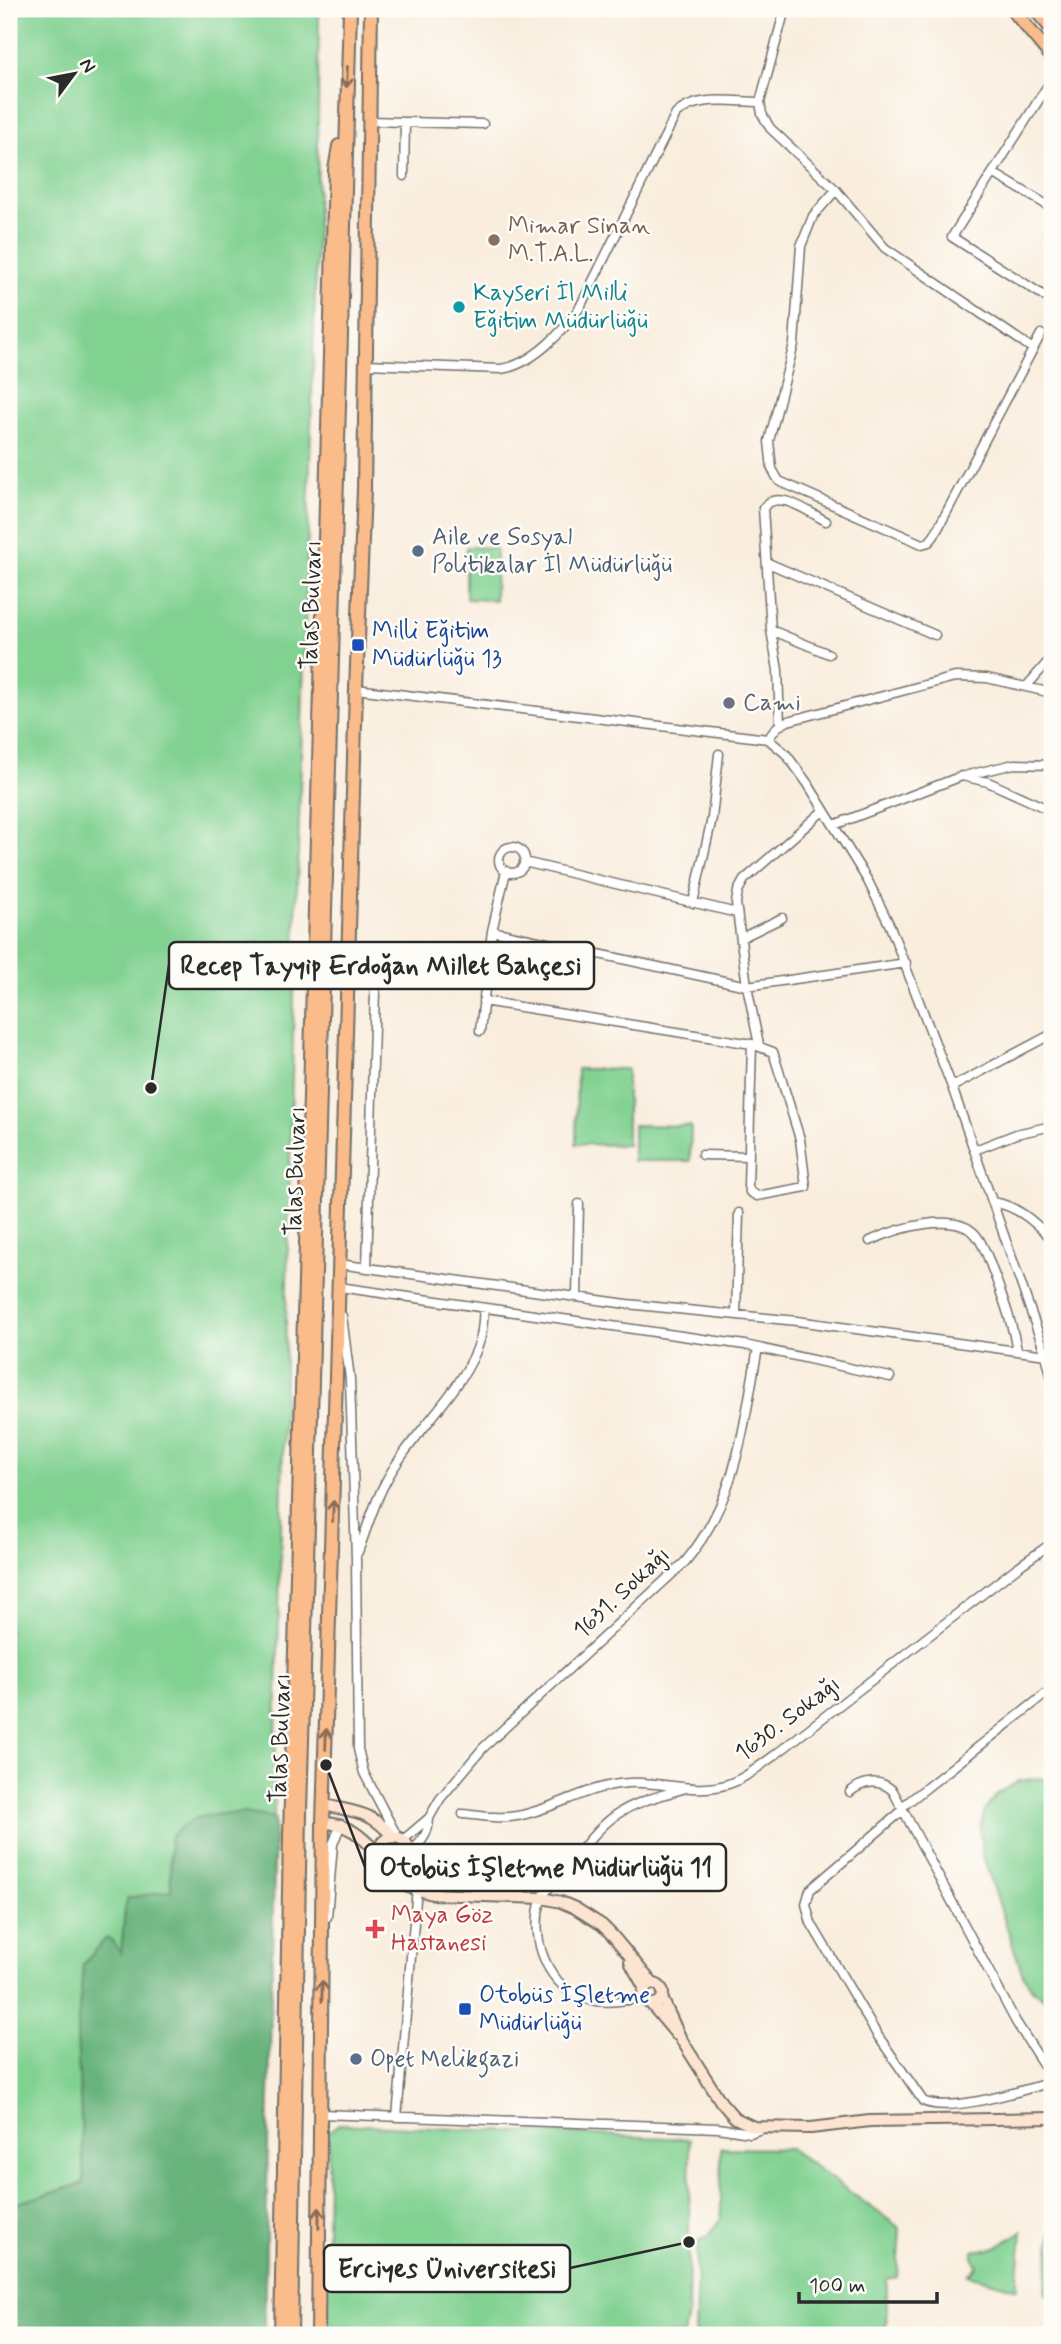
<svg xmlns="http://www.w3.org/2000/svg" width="1061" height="2344" font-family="Mynerve,sans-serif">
  <rect width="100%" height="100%" fill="#fdfcf7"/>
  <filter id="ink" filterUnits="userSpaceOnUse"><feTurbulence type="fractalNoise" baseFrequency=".0143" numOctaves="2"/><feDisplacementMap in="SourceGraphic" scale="14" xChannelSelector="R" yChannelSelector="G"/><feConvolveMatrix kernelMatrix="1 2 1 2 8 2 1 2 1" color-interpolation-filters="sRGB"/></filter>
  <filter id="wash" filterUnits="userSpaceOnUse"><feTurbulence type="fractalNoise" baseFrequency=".00686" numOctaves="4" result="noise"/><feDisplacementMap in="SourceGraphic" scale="28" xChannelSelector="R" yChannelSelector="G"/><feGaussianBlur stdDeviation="1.57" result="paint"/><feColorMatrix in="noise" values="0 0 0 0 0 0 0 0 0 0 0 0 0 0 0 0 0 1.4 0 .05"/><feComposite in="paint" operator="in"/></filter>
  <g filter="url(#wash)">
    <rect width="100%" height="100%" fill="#f9eddd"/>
    <path fill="#81d191" stroke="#567e5e" stroke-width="2" d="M9 9H319L317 230 295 954 272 1896 9 2335Z
      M466 547 496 548 495 600 466 599Z
      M577 1069H627V1145L576 1144Z
      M633 1125 691 1126 690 1161H633Z
      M1038 1778 1052 1780V2004L1034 1991 1023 1975 982 1853 980 1828 985 1810 997 1794 1019 1781Z
      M339 2124 690 2139 688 2314 684 2335H327L325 2329 329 2131Z
      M721 2148 790 2149 900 2228 897 2277 887 2279 886 2335H695L698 2241 707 2237 721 2219Z
      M1052 2229V2295L1045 2294Z
      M1022 2231 1017 2289 968 2275 977 2266 973 2257V2250C995 2252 1004 2242 1022 2231Z"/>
    <path fill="#68b37b" stroke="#4a6f53" stroke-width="2" d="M245 1813 275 1818 264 2335H9V2214L14 2204 84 2183 77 2034 83 1965 106 1938 113 1942 121 1953 126 1898 171 1891 170 1838C195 1810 210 1816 245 1813Z"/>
  </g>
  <g filter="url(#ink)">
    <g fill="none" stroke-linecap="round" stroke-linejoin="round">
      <g stroke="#736f69" stroke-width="11">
        <path id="street" d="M785 9 760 102 762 114 770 128 836 190 885 248 1033 349
          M1052 79 952 237 1052 301
          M369 121 483 124
          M993 173 1052 208
          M404 176 405 122
          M836 190 813 216 801 246 794 344 769 441 772 469 779 481 922 544 929 542 934 536 1041 334
          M365 364 501 369C532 365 564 331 580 307L676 114C698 94 733 102 760 102
          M768 563 935 635
          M771 630 829 654
          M1026 687 1052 657
          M356 689 768 739 786 754 808 784 868 881 890 926 952 1087 1046 1355 1052 1379
          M780 725 778 670 771 630 763 508C778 488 808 512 826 521
          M768 739 777 727 788 721 955 677 987 678 1052 693
          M968 775 1014 764 1052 765
          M834 825 962 776 988 782 1052 811
          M499 860a13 13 0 1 1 26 0a13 13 0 1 1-26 0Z
          M524 862 737 913
          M693 903 712 818 719 754
          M492 931 747 986 906 963
          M741 938 782 918
          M483 1001 752 1044 773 1052 800 1139 806 1187 757 1196 750 1192 748 1186 752 1044
          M480 1031 492 931 506 871
          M759 1045 747 986 736 903 738 891 744 880 824 810
          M952 1087 1052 1034
          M975 1150 1016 1134 1052 1126
          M702 1155 749 1156
          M993 1202C1018 1206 1034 1222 1052 1239
          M870 1241C895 1229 955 1210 976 1235 986 1247 990 1265 996 1279 1005 1304 1013 1326 1017 1351
          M339 1264 627 1304 797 1321 1046 1355
          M367 1268 375 991
          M339 1289V1287L745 1345 890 1377
          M577 1297 579 1204
          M736 1315 739 1213
          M342 1316 350 1379 356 1558 358 1749 364 1773 398 1838
          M358 1552C366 1531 373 1507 383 1487 407 1437 465 1391 480 1340 483 1330 483 1318 484 1308
          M850 1792C863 1781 880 1778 893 1791L1016 2022 1043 2064 1052 2073
          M902 1807 1052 1689
          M903 1810 810 1890 806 1904 811 1923 876 2033 923 2101C950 2114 1023 2090 1052 2082
          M463 1814C481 1816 499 1819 517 1816 556 1809 588 1785 629 1783 661 1781 694 1794 725 1785 744 1780 759 1766 775 1755L1015 1569 1052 1543
          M403 1840 429 1818 440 1799 483 1748 685 1562C738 1499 743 1426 758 1348
          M409 1853C421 1843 429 1834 429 1818
          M327 1917 333 1844 341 1824
          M644 1998C626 2000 608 2004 590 2000 548 1990 529 1940 541 1900 545 1890 557 1879 565 1871 580 1852 596 1829 616 1815 636 1801 663 1795 686 1788
          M320 2114 718 2128 750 2133 761 2129
          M397 2117 417 1888"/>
      </g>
      <g stroke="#736f69" stroke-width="14">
        <path id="secondary" d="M324 1805C356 1812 371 1811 393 1837
          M323 1823C349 1823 362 1837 379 1854
          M379 1852a15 15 0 1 1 30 0a15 15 0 1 1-30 0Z
          M408 1858 417 1888
          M388 1865 405 1886 432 1894 542 1898 561 1902 575 1908 602 1925 613 1936 653 1984
          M630 1962 645 1989
          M643 1994a10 10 0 1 1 20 0a10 10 0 1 1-20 0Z
          M662 1998 681 2039 721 2102 735 2118 754 2127 811 2128 870 2121 1052 2118
          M651 2004 676 2034"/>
      </g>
      <g stroke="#736f69" stroke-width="16">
        <path id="primary" d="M1012 9 1052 57
          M1035 9 1052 29
          M281 2335 290 1835 335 170 339 146
          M291 2335 300 1813 350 9
          M318 2335 323 1823 356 689 364 490 371 9"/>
      </g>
      <use href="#street" stroke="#fff" stroke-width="8"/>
      <use href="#secondary" stroke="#fde4d1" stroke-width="10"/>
      <use href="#primary" stroke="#fabc8b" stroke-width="12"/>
    </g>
    <defs><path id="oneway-shaft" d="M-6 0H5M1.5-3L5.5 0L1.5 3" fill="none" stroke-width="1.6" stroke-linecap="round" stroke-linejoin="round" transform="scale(1.75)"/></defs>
    <g stroke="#886c56">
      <use href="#oneway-shaft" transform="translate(347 77) rotate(92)"/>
      <use href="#oneway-shaft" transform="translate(333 1511) rotate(-88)"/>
      <use href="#oneway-shaft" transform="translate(326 1739) rotate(-88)"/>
      <use href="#oneway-shaft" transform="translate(322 1991) rotate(-89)"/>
      <use href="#oneway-shaft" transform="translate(319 2218) rotate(-89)"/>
    </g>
  </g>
  <circle fill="#8d6e63" stroke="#fdfcf7" stroke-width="2.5" cx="494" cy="240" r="7"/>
  <circle fill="#0f9aa8" stroke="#fdfcf7" stroke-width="2.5" cx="459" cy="307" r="7"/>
  <g fill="#5c6f8a" stroke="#fdfcf7" stroke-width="2.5">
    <circle cx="418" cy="551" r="7"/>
    <circle cx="356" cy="2059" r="7"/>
  </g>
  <g fill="#1a4fb4" stroke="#fdfcf7" stroke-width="2.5">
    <rect x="351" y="638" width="14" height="14" rx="3.5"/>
    <rect x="458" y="2002" width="14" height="14" rx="3.5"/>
  </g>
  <circle fill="#6b7280" stroke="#fdfcf7" stroke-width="2.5" cx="729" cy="703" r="7"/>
  <path fill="#e0444e" stroke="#fdfcf7" stroke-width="2.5" d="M371.5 1918.5h7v7h7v7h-7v7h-7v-7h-7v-7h7z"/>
  <g text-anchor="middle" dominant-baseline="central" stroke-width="5" stroke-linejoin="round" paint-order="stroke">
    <g font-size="24" fill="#785e54" stroke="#fdfcf7" text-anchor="start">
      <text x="508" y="226">Mimar Sinan<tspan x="508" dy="28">M.T.A.L.</tspan></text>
    </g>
    <g font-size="24" fill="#0d838f" stroke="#fdfcf7" text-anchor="start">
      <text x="473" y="293">Kayseri İl Milli<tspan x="473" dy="28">Eğitim Müdürlüğü</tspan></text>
    </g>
    <g font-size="24" fill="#4e5e75" stroke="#fdfcf7" text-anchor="start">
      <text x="432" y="537">Aile ve Sosyal<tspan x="432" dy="28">Politikalar İl Müdürlüğü</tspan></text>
      <text x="370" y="2059">Opet Melikgazi</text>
    </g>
    <g font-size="24" fill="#2b2b2b" stroke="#fdfcf7">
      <text transform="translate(312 605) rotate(-88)">Talas Bulvarı</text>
      <text transform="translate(296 1171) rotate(-88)">Talas Bulvarı</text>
      <text transform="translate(622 1593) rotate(-43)">1631. Sokağı</text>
      <text transform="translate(788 1719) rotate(-37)">1630. Sokağı</text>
      <text transform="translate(281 1738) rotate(-88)">Talas Bulvarı</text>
    </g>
    <g font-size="24" fill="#164399" stroke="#fdfcf7" text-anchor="start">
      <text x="372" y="631">Milli Eğitim<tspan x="372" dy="28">Müdürlüğü 13</tspan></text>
      <text x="479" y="1995">Otobüs İşletme<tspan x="479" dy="28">Müdürlüğü</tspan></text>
    </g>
    <g font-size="24" fill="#5b616d" stroke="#fdfcf7" text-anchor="start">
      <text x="743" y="703">Cami</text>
    </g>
    <g font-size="24" fill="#be3a42" stroke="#fdfcf7" text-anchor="start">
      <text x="391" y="1915">Maya Göz<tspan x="391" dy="28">Hastanesi</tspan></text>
    </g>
  </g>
  <path fill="none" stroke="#2b2b2b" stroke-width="2.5" d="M151 1088L169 965M326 1765L365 1867M689 2242L570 2268"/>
  <g fill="#2b2b2b" stroke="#fdfcf7" stroke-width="2.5">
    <circle cx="151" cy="1088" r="7"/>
    <circle cx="326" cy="1765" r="7"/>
    <circle cx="689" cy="2242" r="7"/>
  </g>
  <g fill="#fdfcf7" stroke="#2b2b2b" stroke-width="2.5">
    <rect x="169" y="942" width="425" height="47" rx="7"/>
    <rect x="365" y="1844" width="361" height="47" rx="7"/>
    <rect x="324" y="2245" width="246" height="47" rx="7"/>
  </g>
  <g font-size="26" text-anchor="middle" font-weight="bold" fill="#2b2b2b">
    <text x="381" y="974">Recep Tayyip Erdoğan Millet Bahçesi</text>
    <text x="546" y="1876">Otobüs İşletme Müdürlüğü 11</text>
    <text x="447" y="2277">Erciyes Üniversitesi</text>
  </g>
  <rect width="1061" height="2344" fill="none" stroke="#fdfcf7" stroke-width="35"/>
  <g transform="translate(74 74) rotate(58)" stroke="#fdfcf7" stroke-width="5" paint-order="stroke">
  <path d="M0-5L12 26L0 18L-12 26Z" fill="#2b2b2b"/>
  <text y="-10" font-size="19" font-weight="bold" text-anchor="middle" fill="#2b2b2b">N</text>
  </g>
  <path d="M799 2292v10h138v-10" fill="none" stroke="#2b2b2b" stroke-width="3.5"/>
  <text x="809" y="2292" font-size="21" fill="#2b2b2b" stroke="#fdfcf7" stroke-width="5" paint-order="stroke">100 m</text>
</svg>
